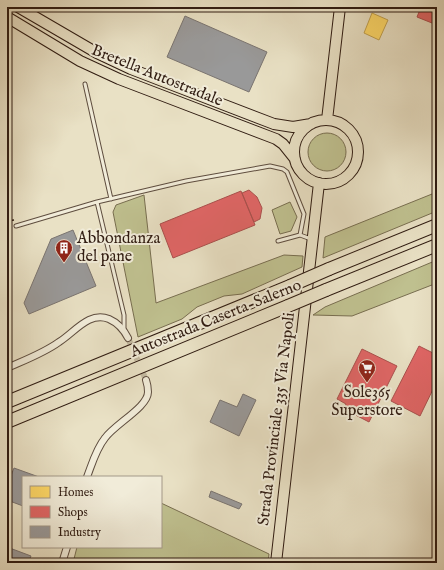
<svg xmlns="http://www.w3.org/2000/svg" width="444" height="570" font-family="'IM FELL English',serif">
  <rect width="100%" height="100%" fill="#e9e1c5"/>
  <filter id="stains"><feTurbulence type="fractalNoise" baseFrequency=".005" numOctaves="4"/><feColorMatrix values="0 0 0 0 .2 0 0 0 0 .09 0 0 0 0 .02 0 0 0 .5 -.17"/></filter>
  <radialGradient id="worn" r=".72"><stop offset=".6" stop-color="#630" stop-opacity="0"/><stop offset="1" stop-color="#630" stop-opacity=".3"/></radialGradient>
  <path fill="#bfc08f" stroke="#786e50" d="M308 152a19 19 0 1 1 38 0a19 19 0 1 1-38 0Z
    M437 192V211L323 258 325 237Z
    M144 195 156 303 284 255 303 256 302 267 242 294 224 296 197 307 182 319 138 337 113 212 116 205Z
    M290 202 297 217 291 231 280 234 272 210Z
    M437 260V283L352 316 313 315 325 307Z
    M161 503 269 554 268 563H73L77 547H161Z"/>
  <path fill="#ffd966" stroke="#c1a04d" d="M372 13 388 20 379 40 364 33Z"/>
  <path fill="#e06666" stroke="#ab504d" d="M421 7H437V25L417 17Z
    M249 190 257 197 262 208 260 219 254 222 242 193Z
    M241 191 255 225 173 258 160 224Z
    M419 346 437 355V381L420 416 391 401Z
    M362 349 397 366 369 422 344 409 346 404 337 399Z"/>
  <path fill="#999" stroke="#7a7470" d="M185 16 267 52 249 92 167 57Z
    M73 230 96 286 29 314 24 303 51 239Z
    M243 394 256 400 239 436 210 422 220 400 237 407Z
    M14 468 39 477H23V506L7 500V486Z
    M211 491 242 504 239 509 209 497Z
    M7 547 31 556 28 563H7Z"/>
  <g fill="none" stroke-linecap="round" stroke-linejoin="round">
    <path stroke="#c4baa1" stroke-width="6" stroke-dasharray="6 3" stroke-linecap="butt" d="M128 338 146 380"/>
    <g stroke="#5e4d3f" stroke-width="5">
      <path id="service" d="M85 84 111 199
        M97 202 124 315V330
        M16 226 97 202 186 181 270 166 283 169 287 172 304 214 300 235
        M278 241 300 235 311 239"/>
    </g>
    <g stroke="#5e4d3f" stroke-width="8">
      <path id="minor" d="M7 368C25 360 44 353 59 342 75 332 89 311 109 319 118 323 124 330 128 338
        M87 477C92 464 96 449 105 438 115 424 148 407 148 392 148 388 147 383 146 380
        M62 563 67 547"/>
    </g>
    <g stroke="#301c12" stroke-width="12">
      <path id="primary" d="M18 7 97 53 131 69 274 124 293 127 311 124
        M7 17 80 61 119 79 276 139 283 144 295 159
        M327 120 340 7
        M294 152a32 32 0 1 1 64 0a32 32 0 1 1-64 0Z
        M276 563 319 183"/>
    </g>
    <g stroke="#301c12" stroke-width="14">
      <path id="motorway" d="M329 269 437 225
        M326 290 437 245
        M7 402 290 286
        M7 422 288 306"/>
    </g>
    <path stroke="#301c12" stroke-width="1.5" stroke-dasharray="3 2" stroke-linecap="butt" d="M7 221 14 220"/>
    <use href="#service" stroke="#f1ecd9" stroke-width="3"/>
    <use href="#minor" stroke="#f1ecd9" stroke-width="6"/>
    <use href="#primary" stroke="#e9e1c5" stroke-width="10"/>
    <use href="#motorway" stroke="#e9e1c5" stroke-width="12"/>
    <g stroke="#301c12" stroke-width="14" stroke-linecap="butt">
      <path id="motorway-bridge" d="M290 286 329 269
        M288 306 326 290"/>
    </g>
    <use href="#motorway-bridge" stroke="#e9e1c5" stroke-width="12"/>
  </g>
  <defs>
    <g id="building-pin" transform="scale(0.9)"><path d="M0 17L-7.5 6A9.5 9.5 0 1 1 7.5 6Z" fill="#8f2418" stroke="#f1ecd9"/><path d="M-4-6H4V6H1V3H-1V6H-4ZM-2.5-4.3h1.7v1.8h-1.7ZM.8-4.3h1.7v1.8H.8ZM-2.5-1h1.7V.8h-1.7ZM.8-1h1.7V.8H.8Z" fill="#fff"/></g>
    <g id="supermarket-pin" transform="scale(0.9)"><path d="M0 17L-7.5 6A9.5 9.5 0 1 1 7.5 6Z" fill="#8f2418" stroke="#f1ecd9"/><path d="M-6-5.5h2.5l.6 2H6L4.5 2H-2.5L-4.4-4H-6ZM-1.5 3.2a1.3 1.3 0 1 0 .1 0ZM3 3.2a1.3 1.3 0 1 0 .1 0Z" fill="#fff"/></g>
  </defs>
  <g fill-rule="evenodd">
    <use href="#building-pin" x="64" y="248"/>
    <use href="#supermarket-pin" x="367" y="368"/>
  </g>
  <g text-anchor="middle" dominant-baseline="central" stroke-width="4" stroke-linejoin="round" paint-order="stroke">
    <g font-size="16" fill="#301c12" stroke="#f1ecd9">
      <text transform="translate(157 76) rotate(22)">Bretella Autostradale</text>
      <text transform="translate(216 319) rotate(-22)">Autostrada Caserta-Salerno</text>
      <text transform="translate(277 419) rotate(-83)">Strada Provinciale 335 Via Napoli</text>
    </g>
    <g font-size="16" fill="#301c12" stroke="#f1ecd9" text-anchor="start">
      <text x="77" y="239">Abbondanza<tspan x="77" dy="18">del pane</tspan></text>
      <text x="367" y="393" text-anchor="middle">Sole365<tspan x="367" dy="18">Superstore</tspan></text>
    </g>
  </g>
  <rect width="444" height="570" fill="none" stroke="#e9e1c5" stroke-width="24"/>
  <rect x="8" y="8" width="428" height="554" fill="none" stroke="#301c12" stroke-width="2"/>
  <rect x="12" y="12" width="420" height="546" fill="none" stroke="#301c12"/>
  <rect x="22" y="476" width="140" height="72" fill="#f1ecd9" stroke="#a49989"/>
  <rect x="30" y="486" width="20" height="12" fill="#ffd966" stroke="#a49989"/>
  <text x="58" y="496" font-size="12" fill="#301c12">Homes</text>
  <rect x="30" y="506" width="20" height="12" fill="#e06666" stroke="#a49989"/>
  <text x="58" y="516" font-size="12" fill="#301c12">Shops</text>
  <rect x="30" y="526" width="20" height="12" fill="#999999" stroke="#a49989"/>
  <text x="58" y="536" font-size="12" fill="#301c12">Industry</text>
  <rect width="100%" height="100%" filter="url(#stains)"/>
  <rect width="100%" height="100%" fill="url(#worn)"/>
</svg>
